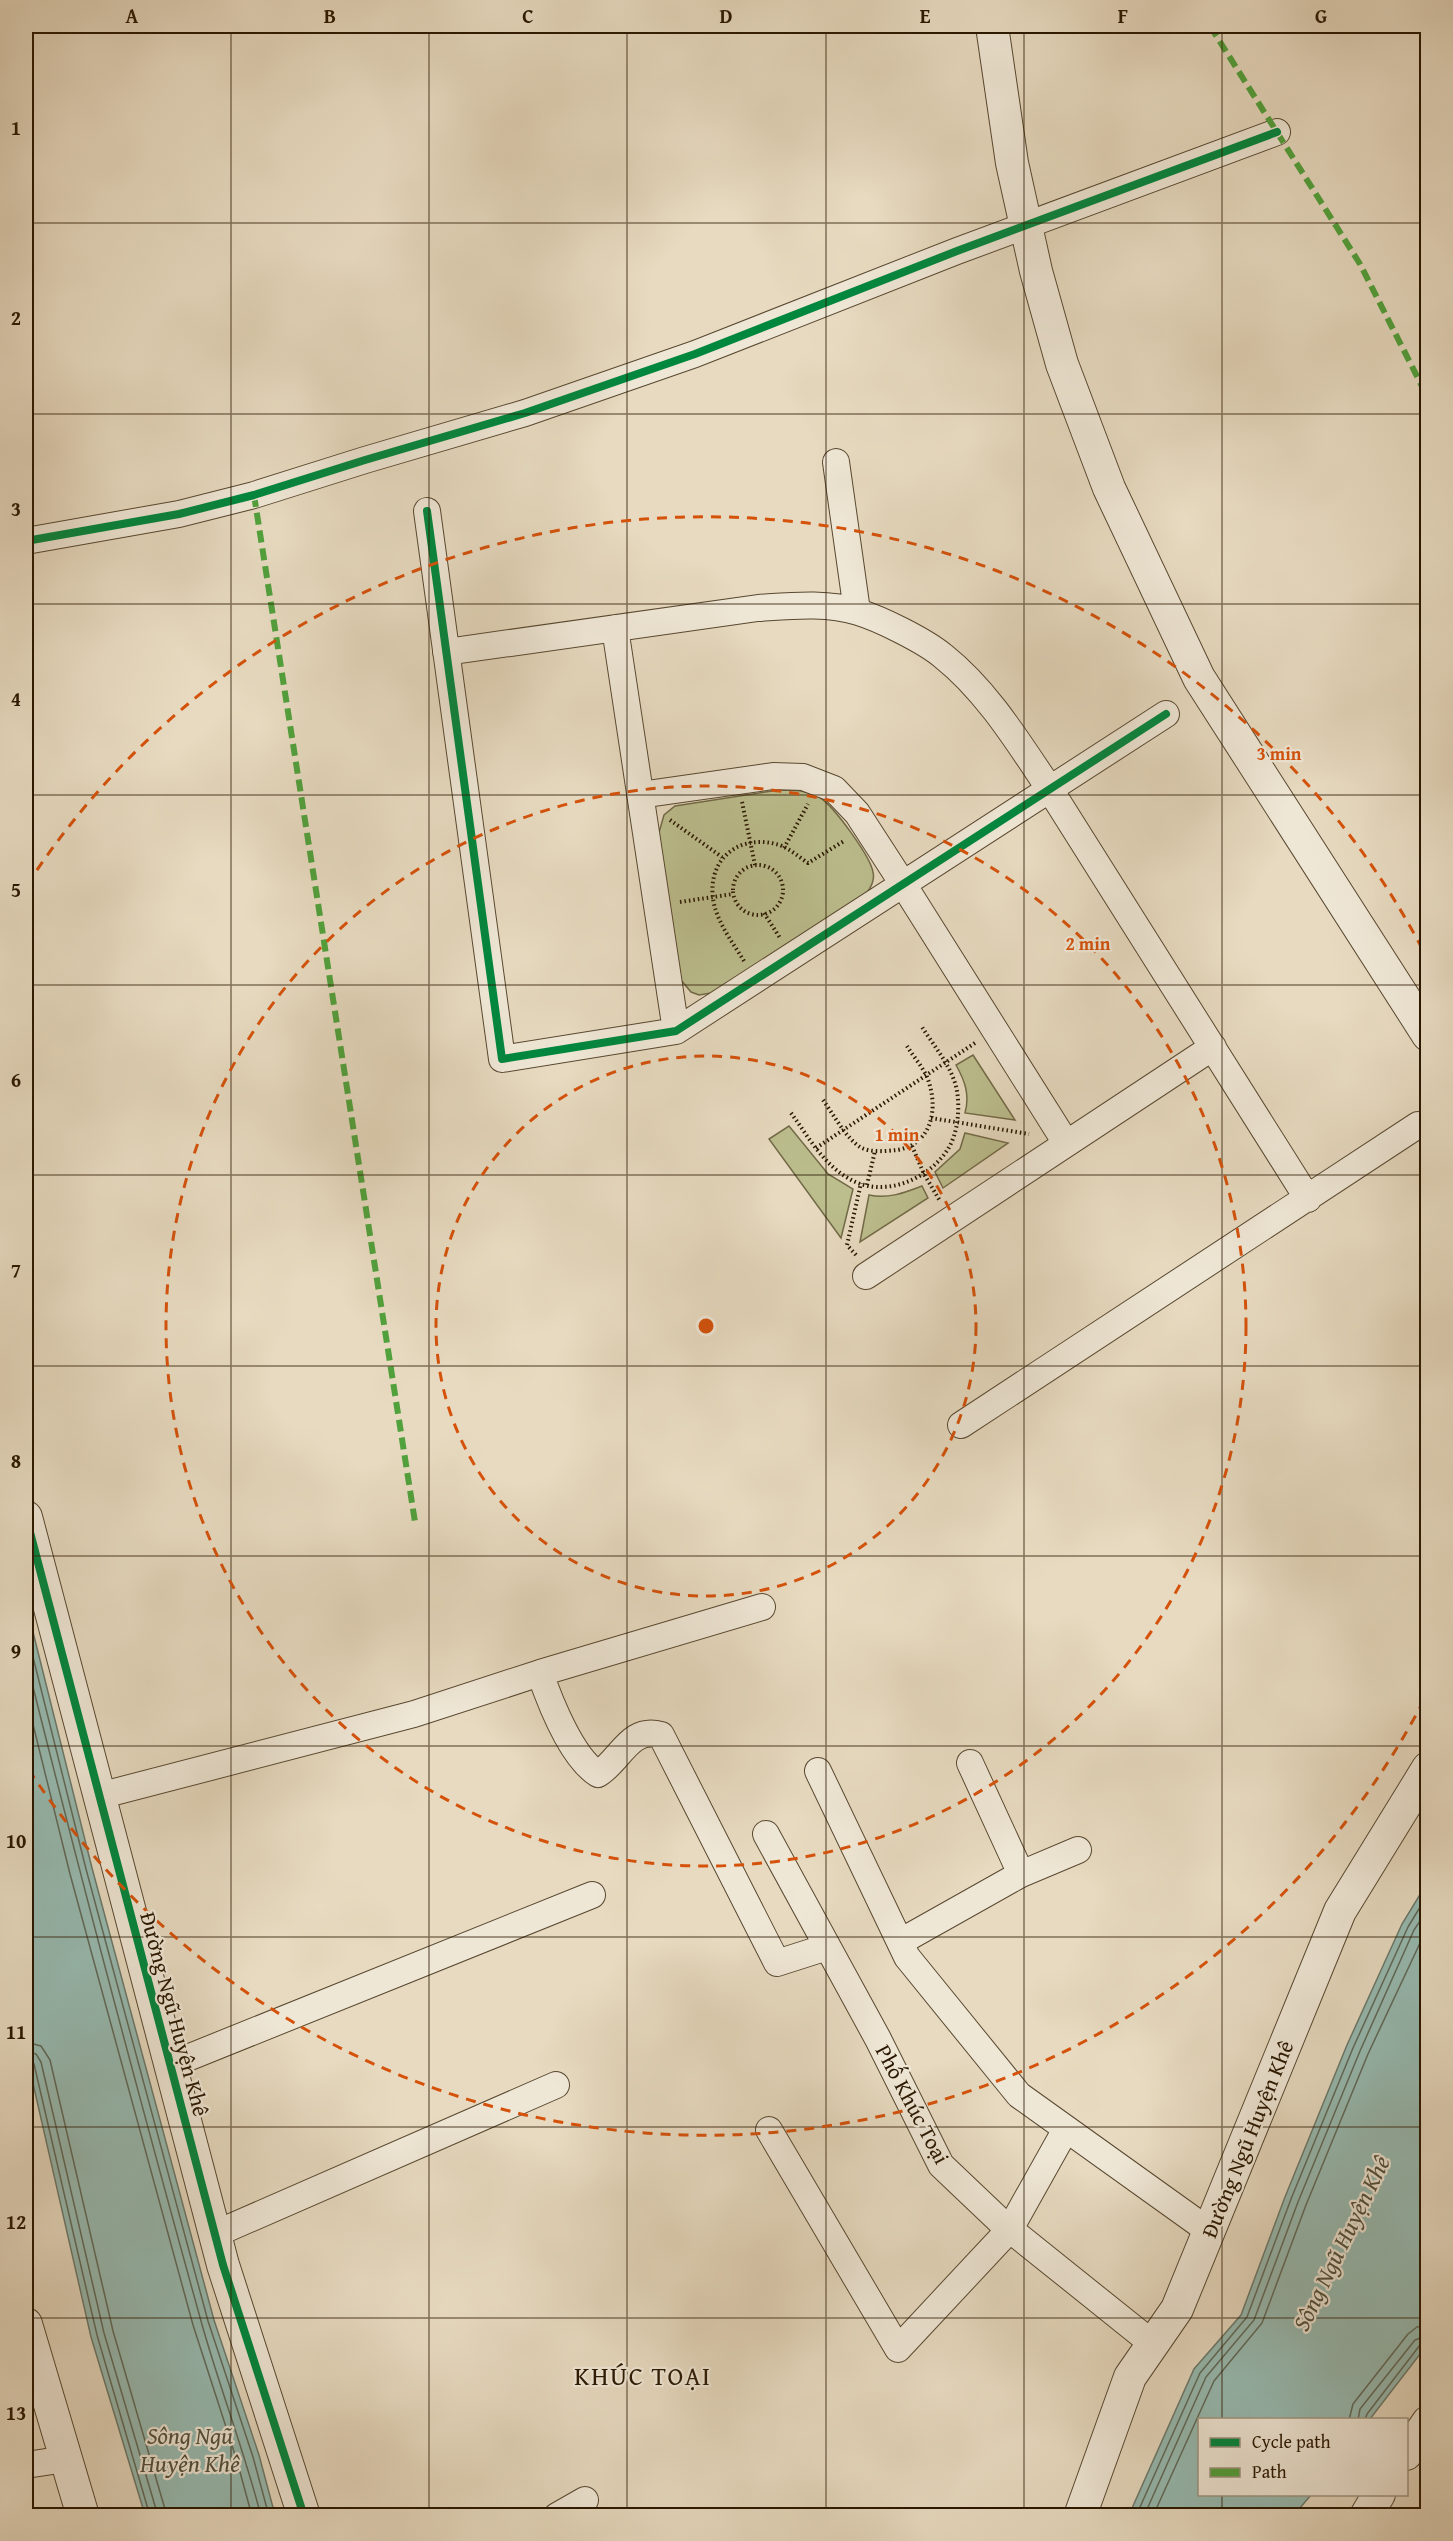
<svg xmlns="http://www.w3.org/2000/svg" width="1453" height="2541" font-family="'Gentium Book Plus',serif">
  <rect width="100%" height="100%" fill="#e7dac0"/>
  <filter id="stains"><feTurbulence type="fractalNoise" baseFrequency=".00333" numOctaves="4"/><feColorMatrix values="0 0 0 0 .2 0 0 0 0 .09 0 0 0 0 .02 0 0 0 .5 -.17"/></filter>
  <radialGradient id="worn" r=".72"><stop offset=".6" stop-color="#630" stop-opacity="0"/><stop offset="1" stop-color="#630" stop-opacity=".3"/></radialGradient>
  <path fill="#bcbe8e" stroke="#726a47" stroke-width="1.5" d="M779 790C793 790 806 790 819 797 834 806 870 856 873 872 876 884 866 895 857 903L711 993 699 995 691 992 676 974 658 836 664 815 675 806Z
    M973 1055 1015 1120 965 1113C970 1095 965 1081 956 1065Z
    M789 1126 828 1174 853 1189 841 1238 769 1139Z
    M965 1133 1008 1143 943 1188 935 1172 960 1149Z
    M922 1186 928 1198 860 1242 869 1195C888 1199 904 1193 922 1186Z"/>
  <path fill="#97bbb2" stroke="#6b796b" stroke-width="1.5" d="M26 1604 92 1868 214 2320 259 2455 275 2515H145L91 2337 26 2053Z
    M1427 1883V2345L1370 2419 1200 2420V2494L1311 2495 1294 2515H1129L1194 2369 1241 2315 1285 2197 1347 2045 1402 1924Z"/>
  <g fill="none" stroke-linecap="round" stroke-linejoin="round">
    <path stroke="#606959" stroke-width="1.5" d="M26 1629 86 1869 208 2321 253 2457 269 2516
      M26 1659C81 1880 140 2101 201 2321 219 2386 244 2450 261 2516
      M26 1696 70 1874 193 2325 237 2461 252 2516
      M26 2042 41 2046 50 2060 113 2331 167 2516
      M26 2051 36 2054 41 2062 104 2333 158 2516
      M26 2059 31 2060 34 2064 97 2335 150 2516
      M1349 2420 1353 2404 1408 2334 1417 2327 1428 2325
      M1358 2420 1360 2409 1415 2340 1428 2335
      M1365 2420 1367 2414 1420 2345 1428 2342
      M1136 2516 1200 2373 1247 2317 1291 2199 1353 2048 1408 1927 1428 1894
      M1144 2516 1206 2377 1254 2320 1298 2202 1360 2051 1414 1930 1428 1909
      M1153 2516 1214 2381 1262 2323 1306 2205 1368 2054 1428 1926"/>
    <g stroke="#584830" stroke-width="28">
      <path id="minor" d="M836 462 857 611
        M427 511 502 1059 676 1031 1166 714
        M26 541 179 514 254 495 365 460 525 413 695 354 957 251 1277 132
        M615 628 676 1031
        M446 652 758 608C790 606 827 602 858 612 881 619 925 641 943 656 987 691 1018 742 1049 788L1308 1199
        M640 795 773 776 803 777 834 789 857 813 903 884 1066 1143
        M866 1276 1213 1047
        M961 1425 1418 1125
        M540 1673 762 1607
        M970 1763 1021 1874 1078 1850
        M818 1771 907 1957 1019 2095 1209 2231
        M99 1796 414 1714 540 1673C550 1702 572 1758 598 1774 621 1760 629 1726 661 1735L777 1963 827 1947
        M766 1834 878 2039 941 2165 1002 2223 1153 2344
        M900 1942 1021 1874
        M170 2065 592 1895
        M769 2130 898 2349 1010 2229 1066 2129
        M215 2234 556 2085
        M26 2465 66 2459
        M557 2516 585 2500"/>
    </g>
    <g stroke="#584830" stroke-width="34">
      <path id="tertiary" d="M992 26 1012 163 1036 271 1062 364 1109 488 1199 678 1428 1035
        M26 1517 223 2265 304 2516
        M26 2324 83 2516
        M1406 2454 1428 2422
        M1080 2516 1130 2377 1177 2309 1340 1911 1428 1768
        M1366 2516 1379 2494"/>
    </g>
    <path stroke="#291700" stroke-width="4" stroke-dasharray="1.5 3" stroke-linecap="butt" d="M742 802 755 865
      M670 820 722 857
      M784 848 808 804
      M733 890a25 25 0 1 1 50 0a25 25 0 1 1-50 0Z
      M680 902 733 894
      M764 913 780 938
      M744 961C733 943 719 925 714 904 705 862 736 834 776 844 788 847 799 857 808 863L844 841
      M823 1100C834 1115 845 1137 860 1147 870 1153 886 1151 897 1150 933 1144 939 1107 927 1077 922 1066 913 1056 907 1046
      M791 1113C808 1136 822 1163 848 1178 881 1199 928 1181 948 1149 958 1133 960 1109 957 1091 953 1068 934 1046 922 1027
      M931 1118 1029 1134
      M912 1146 924 1174 940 1201
      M816 1148 975 1043
      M867 1185 875 1151
      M856 1255 847 1245 861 1183"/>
    <use href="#minor" stroke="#efe7d6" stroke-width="26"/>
    <use href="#tertiary" stroke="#efe7d6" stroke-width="32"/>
    <path stroke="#51a13c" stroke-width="6" stroke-dasharray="12 6" stroke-linecap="butt" d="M1210 26 1360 264 1428 398
      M254 495 415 1522"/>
    <g stroke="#efe7d6" stroke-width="11">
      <path id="cycleway" d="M427 511 502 1059 676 1031 1166 714
        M26 541 179 514 254 495 365 460 525 413 695 354 957 251 1277 132
        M26 1517 223 2265 304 2516"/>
    </g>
    <use href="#cycleway" stroke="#00873e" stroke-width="8"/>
  </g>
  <path fill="none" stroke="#291700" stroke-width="1.5" stroke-opacity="0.55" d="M231 26V2516M429 26V2516M627 26V2516M826 26V2516M1024 26V2516M1222 26V2420M26 223H1428M26 414H1428M26 604H1428M26 795H1428M26 985H1428M26 1175H1428M26 1366H1428M26 1556H1428M26 1746H1428M26 1937H1428M26 2127H1428M26 2318H1428M1222 2494V2516"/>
  <g fill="none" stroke="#d5520b" stroke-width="3" stroke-dasharray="10 8">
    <circle cx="706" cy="1326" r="270"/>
    <circle cx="706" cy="1326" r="540"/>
    <path d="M1424 1700A810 810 0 0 1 27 1767M27 885A810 810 0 0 1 1424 952"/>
  </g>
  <g text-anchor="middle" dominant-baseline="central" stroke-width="4.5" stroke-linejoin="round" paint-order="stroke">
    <g font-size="22" fill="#291700" stroke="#efe7d6">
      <text transform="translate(175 2014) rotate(75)">Đường Ngũ Huyện Khê</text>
      <text transform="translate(913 2104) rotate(62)">Phố Khúc Toại</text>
      <text transform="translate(1247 2139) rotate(-68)">Đường Ngũ Huyện Khê</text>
    </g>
    <g font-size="24" font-style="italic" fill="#50503e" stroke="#efe7d6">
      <text transform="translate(1341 2243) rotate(-64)">Sông Ngũ Huyện Khê</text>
      <text x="190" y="2435">Sông Ngũ<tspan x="190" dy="28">Huyện Khê</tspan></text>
    </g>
    <g font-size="26" letter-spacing="1.5" fill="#291700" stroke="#efe7d6">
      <text x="643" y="2375">KHÚC TOẠI</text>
    </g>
  </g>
  <circle cx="706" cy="1326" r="9" fill="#d5520b" stroke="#efe7d6" stroke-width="3"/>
  <g font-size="18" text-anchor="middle" font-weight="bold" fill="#d5520b" stroke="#efe7d6" stroke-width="4.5" stroke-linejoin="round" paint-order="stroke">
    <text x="1279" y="760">3 min</text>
    <text x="1088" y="950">2 min</text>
    <text x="897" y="1141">1 min</text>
  </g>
  <rect width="1453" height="2541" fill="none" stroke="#e7dac0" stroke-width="66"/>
  <rect x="1198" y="2418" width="210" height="78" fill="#efe7d6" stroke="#a09480" stroke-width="1.5"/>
  <rect x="1210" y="2438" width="30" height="9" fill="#00873e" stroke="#a09480" stroke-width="1.5"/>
  <text x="1252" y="2448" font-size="18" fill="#291700">Cycle path</text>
  <rect x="1210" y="2468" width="30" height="9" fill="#51a13c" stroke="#a09480" stroke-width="1.5"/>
  <text x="1252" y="2478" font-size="18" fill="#291700">Path</text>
  <rect x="33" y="33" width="1387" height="2475" fill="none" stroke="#291700" stroke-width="2"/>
  <g font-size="20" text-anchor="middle" font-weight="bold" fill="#291700">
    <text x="132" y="23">A</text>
    <text x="330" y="23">B</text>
    <text x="528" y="23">C</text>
    <text x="726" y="23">D</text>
    <text x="925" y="23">E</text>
    <text x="1123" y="23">F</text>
    <text x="1321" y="23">G</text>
    <text x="16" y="135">1</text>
    <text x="16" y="325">2</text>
    <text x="16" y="516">3</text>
    <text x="16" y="706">4</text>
    <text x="16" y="897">5</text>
    <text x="16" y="1087">6</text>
    <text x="16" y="1277">7</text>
    <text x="16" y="1468">8</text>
    <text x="16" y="1658">9</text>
    <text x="16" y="1848">10</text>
    <text x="16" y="2039">11</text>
    <text x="16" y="2229">12</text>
    <text x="16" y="2420">13</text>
  </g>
  <rect width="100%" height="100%" filter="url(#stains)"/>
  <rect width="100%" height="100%" fill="url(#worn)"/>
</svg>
